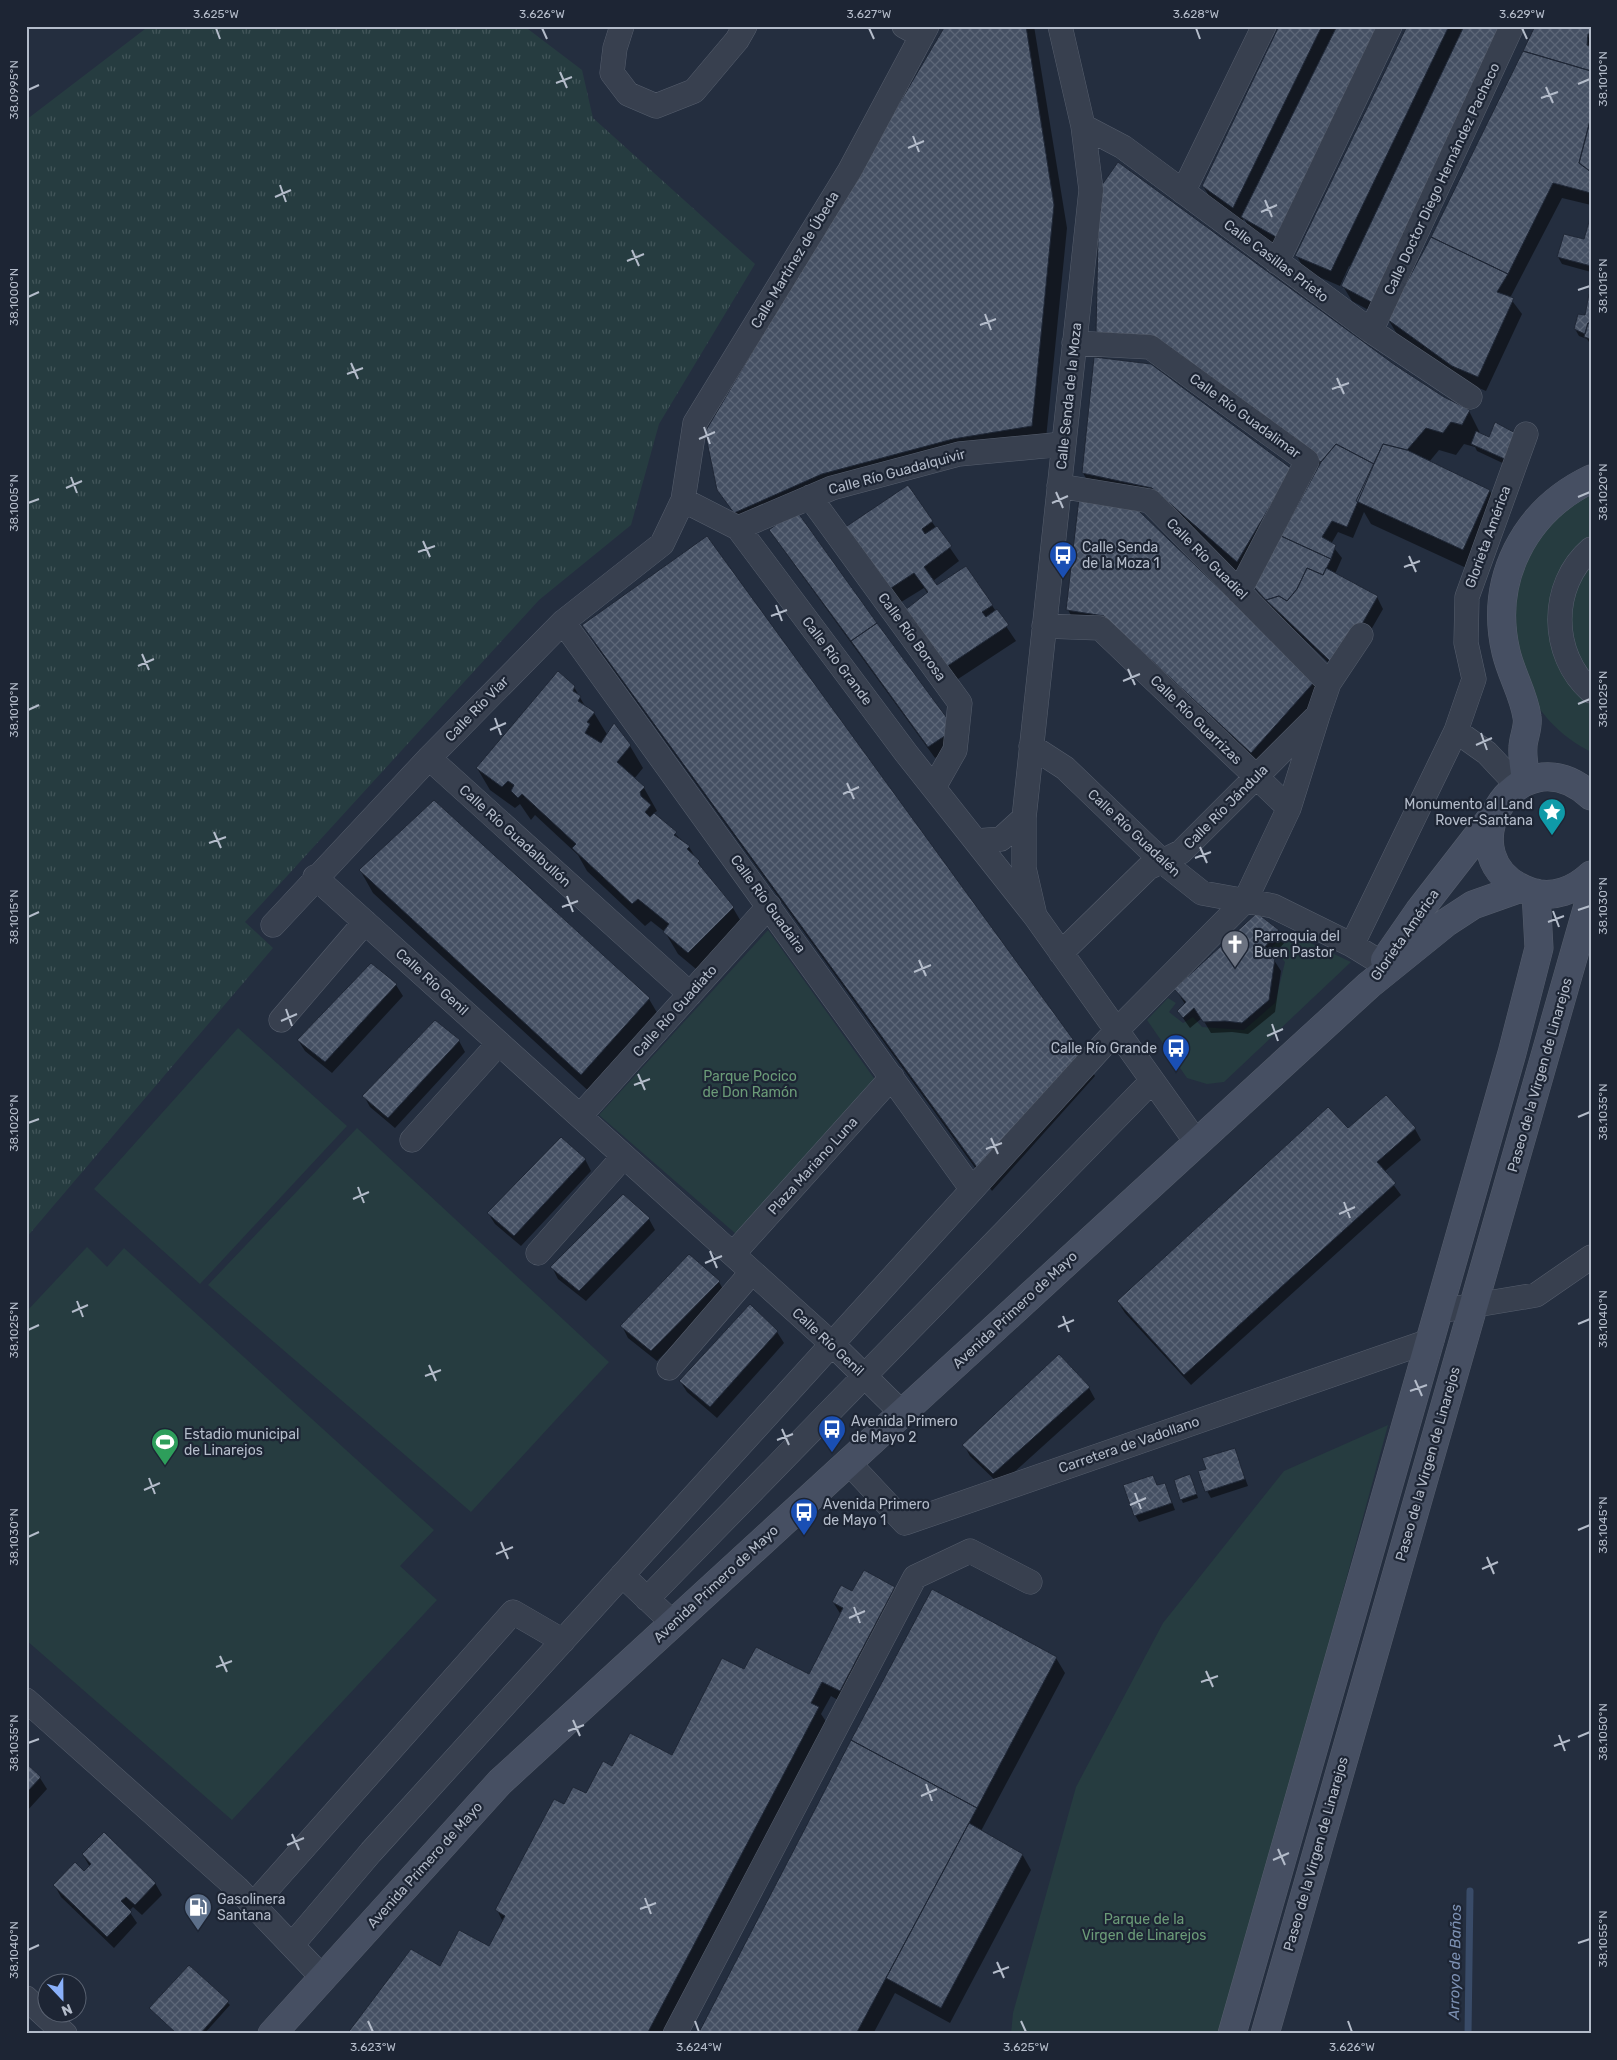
<svg xmlns="http://www.w3.org/2000/svg" width="1617" height="2060" font-family="Rubik,sans-serif">
  <defs>
    <pattern id="grass-tufts" width="24" height="20" patternUnits="userSpaceOnUse" patternTransform="scale(1.25)"><rect width="24" height="20" fill="#263c40"/><path d="M3 7l-1-3M5 7V3M7 7l1-3M15 17l-1-3M17 17v-4M19 17l1-3" fill="none" stroke="#43565a"/></pattern>
    <pattern id="building-cross-hatch" width="8" height="8" patternUnits="userSpaceOnUse" patternTransform="scale(1.25)"><rect width="8" height="8" fill="#455063"/><path d="M0 0l8 8M0 8l8-8" fill="none" stroke="#5d6778"/></pattern>
  </defs>
  <rect width="100%" height="100%" fill="#242e3f"/>
  <path fill="url(#grass-tufts)" d="M149 26H524L582 70 593 118 755 264 659 424 631 525 539 600 245 922 273 948 26 1238V120Z"/>
  <path fill="#263c40" d="M1591 493V752C1506 710 1488 599 1546 527 1556 515 1572 505 1584 496Z
    M768 930 876 1081 736 1234 599 1115Z
    M1287 932 1351 962 1224 1082 1207 1084 1187 1078 1147 1020 1168 998 1176 1003 1169 1012 1183 1023 1193 1017 1202 1027 1244 1030 1275 1003 1285 962 1272 947Z
    M238 1028 347 1126 200 1284 94 1189Z
    M357 1128 609 1362 471 1512 208 1285Z
    M87 1247 107 1267 124 1248 434 1530 400 1566 437 1600 232 1820 26 1640V1312Z
    M1388 1425 1223 2034H1011L1013 2013 1076 1787 1163 1623 1284 1471Z"/>
  <path fill="#0007" d="M946 26H1034L1067 228 1045 449 966 461 835 496 797 513 961 741 935 758 777 541 770 530 784 520 748 535 719 489Z
    M1280 26H1394L1284 251 1251 232 1244 218 1242 222 1212 201 1203 186Z
    M1408 26H1519L1383 318 1352 301 1343 286 1352 267 1349 266 1340 286 1305 271 1297 256Z
    M1591 26V205L1562 198 1510 298 1522 314 1486 391 1462 381 1397 334 1388 319 1432 238Z
    M1591 220V272L1562 264 1558 257 1585 241Z
    M1591 296V345L1587 339 1579 336 1575 329 1586 316Z
    M1097 332 1394 366 1443 398 1469 411 1481 435 1490 438 1511 467 1477 451 1475 447 1464 444 1456 455 1439 450 1429 462 1490 491 1502 513 1475 572 1371 524 1364 512 1353 538 1338 532 1331 544 1342 558 1335 574 1377 597 1383 609 1368 635 1338 672 1261 598 1254 586 1301 502 1299 501 1250 583 1166 510 1096 496 1083 473 1291 470 1305 494 1318 471 1166 361 1110 355Z
    M1080 500 1314 682 1327 705 1264 774 1118 638 1081 632 1068 610Z
    M932 522 959 561 933 581 937 587 966 567 1016 641 955 681 915 625 928 594 924 588 898 604 854 543Z
    M584 625 1082 1054 1095 1076 992 1191 597 647Z
    M574 687 586 708 594 713 608 736 630 746 643 768 634 779 644 788 657 811 654 813 656 816 689 847 707 876 733 908 746 930 702 974 678 954 665 932 651 921 645 926 587 871 578 855 535 815 531 820 520 804 515 808 490 790 477 768Z
    M360 870 649 999 662 1021 595 1097 373 893Z
    M1278 930 1285 942 1272 957 1281 971 1275 1012 1248 1034 1232 1032 1211 1033 1202 1018 1190 1028 1178 1011 1185 1004 1176 990Z
    M396 985 403 996 332 1073 305 1051 298 1040Z
    M459 1041 465 1052 395 1128 370 1107 364 1096Z
    M1415 1129 1421 1140 1384 1172 1401 1195 1191 1385 1125 1313 1118 1302 1348 1130Z
    M585 1159 591 1171 521 1246 495 1224 488 1213Z
    M649 1219 655 1230 586 1301 558 1279 552 1267Z
    M719 1282 725 1293 657 1361 628 1338 622 1326Z
    M750 1306 777 1332 784 1343 717 1418 687 1392 680 1381Z
    M1089 1388 1095 1399 1000 1485 970 1456 964 1445Z
    M1234 1449 1248 1486 1211 1498 1207 1491 1208 1470Z
    M1153 1477 1158 1486 1165 1484 1175 1510 1139 1522 1135 1515Z
    M1192 1479 1198 1498 1183 1503 1181 1499Z
    M894 1588 903 1603 848 1706 831 1696 821 1714 827 1723 663 2034H349L440 1967 490 1947 503 1922 497 1910 564 1806 586 1795 613 1767 672 1756 745 1671 809 1676 841 1615 833 1602 853 1592Z
    M1056 1658 1065 1673 981 1831 1022 1854 1031 1870 950 2023 895 1993 873 2034H700Z
    M26 1765 40 1778 47 1789 27 1811Z
    M83 1855 155 1883 162 1895 142 1915 133 1907 129 1911 137 1923 114 1948 61 1897 55 1886 84 1873 90 1867Z
    M189 1966 230 2005 204 2034H177L151 2008Z"/>
  <g fill="none" stroke-linecap="round" stroke-linejoin="round">
    <path stroke="#394b68" stroke-width="7" d="M1468 2034 1470 1891"/>
  </g>
  <path fill="url(#building-cross-hatch)" stroke="#1f2736" d="M945 26H1026L1054 205 1032 426 953 439 822 474 734 513 717 490 705 432Z
    M1279 26H1322L1233 208 1202 186Z
    M1337 26H1379L1276 237 1241 217Z
    M1407 26H1449L1331 271 1295 256Z
    M1464 26H1503L1375 304 1341 286Z
    M1535 26H1591V34H1588L1587 45 1591 47V71L1523 51Z
    M1523 51 1591 71V117L1579 163 1591 172V193L1553 183 1508 274 1431 237Z
    M1591 117V172L1579 163Z
    M1118 162 1395 365 1444 397 1470 410 1462 425 1451 422 1443 433 1426 428 1407 450 1383 444 1374 464 1336 444 1321 462 1152 339 1096 332 1099 189Z
    M1590 218 1591 266 1557 257 1564 234 1584 239Z
    M1431 237 1508 274 1497 292 1514 298 1478 377 1452 366 1387 319Z
    M1589 294 1591 324 1588 323 1585 334 1574 329 1578 314 1585 315Z
    M1588 323 1591 324V339L1584 337Z
    M1094 357 1151 364 1292 469 1237 562 1152 488 1082 473Z
    M1495 422 1517 434 1507 460 1471 444 1476 431 1489 437Z
    M1336 444 1374 464 1347 527 1332 521 1322 537 1336 545 1331 559 1281 536 1321 462Z
    M1383 444 1407 450 1490 490 1463 550 1356 501Z
    M908 485 933 521 922 529 925 534 937 526 952 546 924 567 937 585 966 566 993 605 982 612 986 617 997 609 1009 625 946 667 905 610 928 592 914 573 888 590 844 528Z
    M1079 498 1139 511 1315 681 1251 753 1104 616 1066 610Z
    M796 510 877 623 851 641 769 530Z
    M707 536 1083 1053 979 1170 582 625Z
    M1281 536 1331 559 1323 575 1307 568 1297 589 1287 601 1279 596 1266 600 1253 586Z
    M1307 568 1323 575 1326 568 1378 596 1362 624 1331 662 1266 600 1279 596 1287 601 1297 589Z
    M877 623 955 729 928 747 851 641Z
    M558 671 575 686 573 691 581 696 578 701 595 712 587 722 590 724 585 733 601 743 614 723 631 745 617 762 645 787 640 792 641 796 651 805 645 812 650 817 654 813 677 832 674 835 690 846 687 849 700 861 698 863 734 907 688 953 663 932 669 924 638 899 632 904 572 848 576 844 522 794 518 798 511 791 514 785 508 781 502 787 476 768Z
    M434 800 650 998 581 1075 359 870Z
    M1257 913 1279 930 1264 948 1275 958 1269 1000 1242 1023 1225 1021 1203 1022 1194 1008 1183 1018 1177 1011 1186 1002 1174 989Z
    M371 963 397 984 325 1062 297 1040Z
    M435 1020 460 1040 388 1118 362 1096Z
    M1386 1095 1416 1128 1377 1162 1396 1183 1184 1375 1117 1301 1328 1107 1348 1128Z
    M561 1137 586 1159 514 1236 487 1213Z
    M623 1194 650 1218 579 1291 550 1267Z
    M689 1254 720 1281 651 1351 620 1326Z
    M750 1304 778 1331 710 1407 679 1381Z
    M1059 1354 1090 1387 993 1474 962 1445Z
    M1235 1448 1245 1479 1205 1492 1198 1471 1206 1469 1202 1458Z
    M1190 1474 1197 1494 1180 1500 1174 1480Z
    M1153 1475 1157 1485 1165 1483 1172 1503 1134 1516 1123 1485Z
    M864 1570 895 1587 840 1691 822 1682 811 1703 819 1707 647 2034H347L411 1949 440 1966 459 1930 489 1946 505 1916 495 1910 554 1799 564 1804 573 1787 586 1793 603 1761 612 1766 630 1733 672 1755 722 1658 744 1669 756 1647 809 1674 843 1608 832 1602 841 1585 852 1591Z
    M932 1589 1057 1657 977 1808 851 1740Z
    M851 1740 977 1808 969 1823 856 2034H698Z
    M26 1763 41 1777 26 1793Z
    M969 1823 1023 1854 941 2008 886 1978Z
    M104 1832 156 1883 135 1905 126 1897 121 1901 132 1912 107 1937 53 1885 75 1862 84 1871 91 1864 82 1854Z
    M189 1965 229 2001 200 2034H177L149 2008Z"/>
  <g fill="none" stroke-linecap="round" stroke-linejoin="round">
    <g stroke="#565e6d" stroke-width="25">
      <path id="street" d="M622 26 615 48 612 73 628 94 656 106 694 91 737 40 745 26
        M904 26 922 36
        M1083 126 1123 147 1371 331 1470 397
        M1183 192 1264 26
        M1277 262 1390 26
        M1371 331 1512 26
        M1074 343 1150 347 1307 461 1239 592
        M1059 486 1150 501 1329 683
        M810 497 960 703 955 750 934 787
        M683 500 738 528 906 753 1035 916 1197 1143
        M738 528 832 488 959 454 1064 444
        M1591 549C1549 585 1550 655 1591 691
        M563 622 971 1188
        M1044 626 1100 628 1289 808
        M1456 731 1487 753 1518 786
        M1031 746 1065 768 1163 862 1202 893 1273 906 1352 945 1383 964
        M429 758 690 994
        M976 841 1001 839 1024 818
        M315 877 831 1343 902 1413
        M1035 916 1024 868V818L1091 190 1083 126 1060 26
        M273 925 429 758 563 622 662 544 683 500 695 423 850 170 927 26
        M1352 945 1456 731 1474 679 1466 643 1467 597 1526 434
        M1061 953 1148 868 1181 852 1318 715 1329 683 1361 635
        M281 1020 365 922
        M580 1116 769 906
        M412 1140 499 1043
        M538 1253 624 1156
        M733 1254 892 1077
        M1440 1311 1536 1295 1591 1257
        M669 1368 752 1272
        M849 1463 905 1523 1432 1340
        M622 1575 673 1623
        M647 1599 1152 1081
        M26 1700 237 1888 322 1977
        M253 1905 513 1612 563 1641
        M292 1945 371 1852 1117 1030 1245 901 1289 808 1318 715
        M26 1998 65 2034
        M675 2034 915 1577 970 1551 1030 1582"/>
    </g>
    <g stroke="#565e6d" stroke-width="29">
      <path id="secondary" d="M1526 781C1525 770 1522 758 1523 747 1523 738 1529 727 1527 717 1524 695 1511 674 1506 652 1489 580 1524 511 1591 479
        M1591 796C1516 728 1440 861 1531 892 1553 899 1575 890 1591 875
        M1385 960 1419 911 1492 817
        M272 2034 500 1782 1369 985 1447 922 1473 905 1521 888
        M1232 2034 1512 1053 1539 948 1536 893
        M1265 2034 1591 895"/>
    </g>
    <use href="#street" stroke="#38404f" stroke-width="24"/>
    <use href="#secondary" stroke="#464f62" stroke-width="28"/>
  </g>
  <path fill="none" stroke="#b4bcca" stroke-width="2" d="M216 28 220 39M542 28 547 39M869 28 874 39M1196 28 1200 39M1522 28 1527 39M560 72 567 88M556 83 572 77M1578 84 1590 79M1546 87 1553 103M28 90 39 85M1541 98 1558 92M913 136 919 152M908 148 924 141M280 185 286 202M275 197 291 190M1265 200 1272 217M1261 212 1277 205M632 250 639 266M627 261 644 254M1578 290 1590 286M28 297 39 292M985 314 991 330M980 325 996 319M351 363 358 379M347 374 363 368M1337 378 1344 394M1332 389 1349 383M704 427 710 444M699 439 715 432M71 477 77 493M66 488 82 481M1056 492 1063 508M1578 497 1590 492M28 503 39 499M1052 503 1068 496M423 541 430 557M418 552 435 546M1409 556 1416 572M1404 567 1420 561M776 605 782 621M771 616 787 610M142 654 149 670M138 666 154 659M1128 669 1135 685M1123 681 1140 674M1578 704 1590 699M28 710 39 705M495 718 501 735M490 730 506 723M1481 733 1487 750M1476 745 1492 738M847 783 854 799M843 794 859 787M214 832 221 848M209 843 226 837M1200 847 1207 863M1195 858 1211 852M567 896 573 912M562 907 578 901M1578 910 1590 906M1553 911 1559 927M28 917 39 912M1548 922 1564 916M919 960 926 976M914 972 931 965M286 1009 292 1026M281 1021 297 1014M1272 1024 1278 1041M1267 1036 1283 1029M638 1074 645 1090M634 1085 650 1079M1578 1117 1590 1112M28 1123 39 1119M991 1138 998 1154M986 1149 1002 1143M358 1187 364 1203M353 1199 369 1192M1344 1202 1350 1218M1339 1214 1355 1207M710 1251 717 1268M705 1263 722 1256M77 1301 83 1317M72 1312 88 1305M1063 1316 1069 1332M1578 1324 1590 1319M1058 1327 1074 1320M28 1330 39 1325M429 1365 436 1381M425 1376 441 1370M1415 1380 1422 1396M1410 1391 1427 1385M782 1429 789 1445M777 1440 793 1434M149 1478 155 1494M144 1490 160 1483M1135 1493 1141 1509M1130 1505 1146 1498M1578 1530 1590 1525M28 1537 39 1532M501 1542 508 1559M496 1554 513 1547M1487 1557 1494 1574M1482 1569 1498 1562M854 1607 860 1623M849 1618 865 1611M220 1656 227 1672M216 1667 232 1661M1206 1671 1213 1687M1201 1682 1218 1676M573 1720 580 1736M568 1731 584 1725M1559 1735 1565 1751M1578 1737 1590 1732M28 1743 39 1739M1554 1746 1570 1740M926 1784 932 1801M921 1796 937 1789M292 1834 299 1850M287 1845 304 1838M1278 1849 1285 1865M1273 1860 1289 1853M645 1898 651 1914M640 1909 656 1903M1578 1943 1590 1939M28 1950 39 1945M997 1962 1004 1978M993 1973 1009 1967M368 2021 373 2032M695 2021 699 2032M1021 2021 1026 2032M1348 2021 1352 2032"/>
  <defs>
    <g id="bus-pin" transform="scale(1.4375)"><path d="M0 17L-7.5 6A9.5 9.5 0 1 1 7.5 6Z" fill="#1a4fb4" stroke="#1d2534"/><path d="M-5-6H5V4H4V6H2V4H-2V6H-4V4H-5ZM-3.5-4V0h7V-4ZM-3.5 1.2v1.5H-2V1.2ZM2 1.2v1.5H3.5V1.2Z" fill="#fff"/></g>
    <g id="sight-pin" transform="scale(1.4375)"><path d="M0 17L-7.5 6A9.5 9.5 0 1 1 7.5 6Z" fill="#0f9aa8" stroke="#1d2534"/><path d="M0-6L1.8-2.2L6-1.7L2.9 1.2L3.7 5.4L0 3.3L-3.7 5.4L-2.9 1.2L-6-1.7L-1.8-2.2Z" fill="#fff"/></g>
    <g id="church-pin" transform="scale(1.4375)"><path d="M0 17L-7.5 6A9.5 9.5 0 1 1 7.5 6Z" fill="#6b7280" stroke="#1d2534"/><path d="M-1.2-6h2.4v3.5h3.3v2.4h-3.3V6h-2.4V-.1h-3.3v-2.4h3.3Z" fill="#fff"/></g>
    <g id="stadium-pin" transform="scale(1.4375)"><path d="M0 17L-7.5 6A9.5 9.5 0 1 1 7.5 6Z" fill="#2e9e5b" stroke="#1d2534"/><path d="M0-5a6.5 5 0 1 0 0 10a6.5 5 0 1 0 0-10ZM-3.5-1.8h7v3.6h-7Z" fill="#fff"/></g>
    <g id="fuel-pin" transform="scale(1.4375)"><path d="M0 17L-7.5 6A9.5 9.5 0 1 1 7.5 6Z" fill="#5c6f8a" stroke="#1d2534"/><path d="M-5.5-6h7V0h2V4h1.3V-2.5L3-4.5l.8-.8L6-3V5H2.5V1h-1V6h-7ZM-4.2-4.7v3.2H.2V-4.7Z" fill="#fff"/></g>
  </defs>
  <g fill-rule="evenodd">
    <use href="#bus-pin" x="1063" y="555"/>
    <use href="#sight-pin" x="1552" y="812"/>
    <use href="#church-pin" x="1235" y="944"/>
    <use href="#bus-pin" x="1176" y="1048"/>
    <use href="#bus-pin" x="832" y="1429"/>
    <use href="#stadium-pin" x="165" y="1442"/>
    <use href="#bus-pin" x="804" y="1512"/>
    <use href="#fuel-pin" x="198" y="1907"/>
  </g>
  <g text-anchor="middle" dominant-baseline="central" stroke-width="4.5" stroke-linejoin="round" paint-order="stroke">
    <g font-size="14" fill="#b4bcca" stroke="#1d2534">
      <text transform="translate(1442 179) rotate(-65)">Calle Doctor Diego Hernández Pacheco</text>
      <text transform="translate(795 260) rotate(-59)">Calle Martínez de Úbeda</text>
      <text transform="translate(1276 261) rotate(37)">Calle Casillas Prieto</text>
      <text transform="translate(1069 396) rotate(-84)">Calle Senda de la Moza</text>
      <text transform="translate(1245 416) rotate(36)">Calle Río Guadalimar</text>
      <text transform="translate(897 472) rotate(-15)">Calle Río Guadalquivir</text>
      <text transform="translate(1488 537) rotate(-70)">Glorieta América</text>
      <text transform="translate(1207 559) rotate(45)">Calle Río Guadiel</text>
      <text transform="translate(912 637) rotate(54)">Calle Río Borosa</text>
      <text transform="translate(837 661) rotate(53)">Calle Río Grande</text>
      <text transform="translate(477 709) rotate(-46)">Calle Río Viar</text>
      <text transform="translate(1196 720) rotate(44)">Calle Río Guarrizas</text>
      <text transform="translate(1226 807) rotate(-45)">Calle Río Jándula</text>
      <text transform="translate(1134 833) rotate(43)">Calle Río Guadalén</text>
      <text transform="translate(515 836) rotate(42)">Calle Río Guadalbullón</text>
      <text transform="translate(768 904) rotate(54)">Calle Río Guadaira</text>
      <text transform="translate(1405 935) rotate(-55)">Glorieta América</text>
      <text transform="translate(432 982) rotate(42)">Calle Río Genil</text>
      <text transform="translate(675 1011) rotate(-48)">Calle Río Guadiato</text>
      <text transform="translate(1540 1075) rotate(-74)">Paseo de la Virgen de Linarejos</text>
      <text transform="translate(813 1166) rotate(-48)">Plaza Mariano Luna</text>
      <text transform="translate(1015 1310) rotate(-43)">Avenida Primero de Mayo</text>
      <text transform="translate(828 1342) rotate(43)">Calle Río Genil</text>
      <text transform="translate(1129 1445) rotate(-19)">Carretera de Vadollano</text>
      <text transform="translate(1428 1464) rotate(-74)">Paseo de la Virgen de Linarejos</text>
      <text transform="translate(716 1584) rotate(-43)">Avenida Primero de Mayo</text>
      <text transform="translate(1316 1854) rotate(-74)">Paseo de la Virgen de Linarejos</text>
      <text transform="translate(425 1865) rotate(-48)">Avenida Primero de Mayo</text>
    </g>
    <g font-size="14" fill="#b4bcca" stroke="#1d2534" text-anchor="start">
      <text x="1082" y="547">Calle Senda<tspan x="1082" dy="16">de la Moza 1</tspan></text>
      <text x="1533" y="804" text-anchor="end">Monumento al Land<tspan x="1533" dy="16">Rover-Santana</tspan></text>
      <text x="1254" y="936">Parroquia del<tspan x="1254" dy="16">Buen Pastor</tspan></text>
      <text x="1157" y="1048" text-anchor="end">Calle Río Grande</text>
      <text x="851" y="1421">Avenida Primero<tspan x="851" dy="16">de Mayo 2</tspan></text>
      <text x="184" y="1434">Estadio municipal<tspan x="184" dy="16">de Linarejos</tspan></text>
      <text x="823" y="1504">Avenida Primero<tspan x="823" dy="16">de Mayo 1</tspan></text>
      <text x="217" y="1899">Gasolinera<tspan x="217" dy="16">Santana</tspan></text>
    </g>
    <g font-size="14" fill="#6b9b78" stroke="#1d2534">
      <text x="750" y="1076">Parque Pocico<tspan x="750" dy="16">de Don Ramón</tspan></text>
      <text x="1144" y="1919">Parque de la<tspan x="1144" dy="16">Virgen de Linarejos</tspan></text>
    </g>
    <g font-size="15" font-style="italic" fill="#7c90b2" stroke="#1d2534">
      <text transform="translate(1455 1962) rotate(-89)">Arroyo de Baños</text>
    </g>
  </g>
  <rect width="1617" height="2060" fill="none" stroke="#1d2534" stroke-width="55"/>
  <g transform="translate(62 1998) rotate(158)"><circle r="24" fill="#1d2534" stroke="#596170"/>
  <path d="M0-4L9 19L0 12L-9 19Z" fill="#8ab0f9"/>
  <text y="-8" font-size="14" font-weight="bold" text-anchor="middle" fill="#b4bcca">N</text>
  </g>
  <rect x="28" y="28" width="1562" height="2004" fill="none" stroke="#b4bcca" stroke-width="2"/>
  <g font-size="12" text-anchor="middle" fill="#b4bcca">
    <text x="216" y="18">3.625°W</text>
    <text x="542" y="18">3.626°W</text>
    <text x="869" y="18">3.627°W</text>
    <text x="1196" y="18">3.628°W</text>
    <text x="1522" y="18">3.629°W</text>
    <text transform="translate(1603 79) rotate(-90)" y="4">38.1010°N</text>
    <text transform="translate(14 90) rotate(-90)" y="4">38.0995°N</text>
    <text transform="translate(1603 286) rotate(-90)" y="4">38.1015°N</text>
    <text transform="translate(14 297) rotate(-90)" y="4">38.1000°N</text>
    <text transform="translate(1603 492) rotate(-90)" y="4">38.1020°N</text>
    <text transform="translate(14 503) rotate(-90)" y="4">38.1005°N</text>
    <text transform="translate(1603 699) rotate(-90)" y="4">38.1025°N</text>
    <text transform="translate(14 710) rotate(-90)" y="4">38.1010°N</text>
    <text transform="translate(1603 906) rotate(-90)" y="4">38.1030°N</text>
    <text transform="translate(14 917) rotate(-90)" y="4">38.1015°N</text>
    <text transform="translate(1603 1112) rotate(-90)" y="4">38.1035°N</text>
    <text transform="translate(14 1123) rotate(-90)" y="4">38.1020°N</text>
    <text transform="translate(1603 1319) rotate(-90)" y="4">38.1040°N</text>
    <text transform="translate(14 1330) rotate(-90)" y="4">38.1025°N</text>
    <text transform="translate(1603 1525) rotate(-90)" y="4">38.1045°N</text>
    <text transform="translate(14 1537) rotate(-90)" y="4">38.1030°N</text>
    <text transform="translate(1603 1732) rotate(-90)" y="4">38.1050°N</text>
    <text transform="translate(14 1743) rotate(-90)" y="4">38.1035°N</text>
    <text transform="translate(1603 1939) rotate(-90)" y="4">38.1055°N</text>
    <text transform="translate(14 1950) rotate(-90)" y="4">38.1040°N</text>
    <text x="373" y="2051">3.623°W</text>
    <text x="699" y="2051">3.624°W</text>
    <text x="1026" y="2051">3.625°W</text>
    <text x="1352" y="2051">3.626°W</text>
  </g>
</svg>
